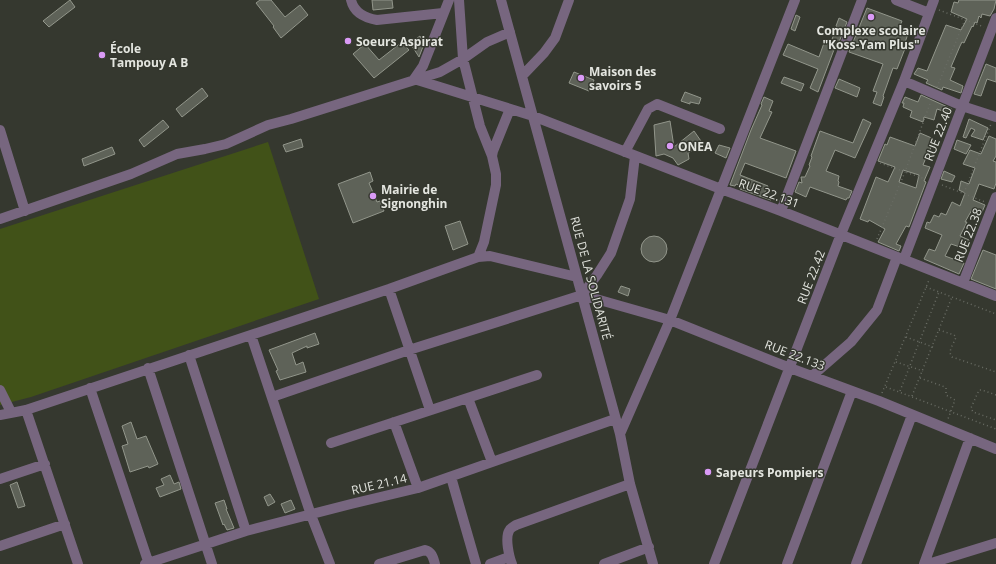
<svg xmlns="http://www.w3.org/2000/svg" width="996" height="564" font-family="'Open Sans',sans-serif">
  <rect width="100%" height="100%" fill="#35382f"/>
  <path fill="#415218" d="M268 142 319 299 31 397 0 405V229Z"/>
  <path fill="#5e6258" stroke="#92968b" fill-rule="evenodd" d="M70 0 75 7 49 27 43 21Z
    M260 0H271L285 17 300 5 308 15 281 38 273 27 274 26 256 3Z
    M372 0H392L393 8 373 10Z
    M959 0H996L994 9 990 16 982 14 981 18 979 16 977 23 975 22 973 27 972 26 964 43 962 42 960 46 951 67 955 68 950 80 963 86 961 93 943 87 942 90 926 83 928 80 914 74 918 68 927 71 946 25 961 30 967 19 951 12 954 2 958 3Z
    M867 8 902 21 898 31 908 34 904 45 906 46 897 69 893 68 883 96 884 97 881 106 873 103 877 92 873 91 883 64 849 52Z
    M796 15 800 17 795 31 791 29Z
    M839 18 847 22 837 47 830 44 837 27 836 26Z
    M420 36 424 44 419 57 410 43Z
    M402 42 409 50 374 78 353 54 365 44 379 60Z
    M824 43 835 47 818 92 810 88 818 69 783 55 788 44 819 57Z
    M986 64 996 68V82L987 79 981 96 974 94Z
    M574 72 594 80 589 91 569 83Z
    M784 77 804 84 801 91 781 83Z
    M839 79 860 88 857 97 835 88Z
    M202 88 208 96 182 117 176 109Z
    M685 92 701 98 699 104 690 102V104L681 101Z
    M921 95 952 109 949 113 937 109 934 120 924 117 923 122 910 117 912 111 903 107 904 103H902L905 97 918 102Z
    M764 97 773 101 769 111 772 112 760 138 796 151 786 178 745 163 740 175 768 186 764 194 772 197 771 200 740 189 741 186 736 184 735 186 730 185 751 130 762 105 761 104Z
    M863 119 871 123 855 158 835 150 826 171 839 176 838 181 839 182 838 186 852 191 849 198H847L846 200 810 187 806 197 795 192 799 182 802 183 801 177H805L810 166 809 165 812 157 811 156 820 131 853 143Z
    M969 119 988 128 983 140 971 136 975 130 971 128 966 138 963 137Z
    M163 120 169 127 144 147 139 140Z
    M670 121 674 147 694 131 703 144 688 153 689 159 678 165 673 158 664 154 656 156 654 125Z
    M920 133 934 139 930 150H929L923 165 930 167 924 181 926 182 909 227 906 226 896 244 901 246 899 251 878 242 885 229 869 220 868 222 860 219 876 177 888 182 895 167 878 161 885 144 887 145 890 137 915 146ZM903 170 919 175 916 188 899 182Z
    M989 136 996 139V156L993 161 996 162V183L994 189 979 184 973 200 985 205 982 212 973 208 965 222H967L960 236 969 240 966 249 951 244 945 256 964 263 959 274 924 259 929 249 935 251 942 235 925 228 927 222 930 223 934 215 939 217 941 213 946 215 952 202 960 206 965 193 959 190 961 181 969 184 975 168 963 164 970 150 981 154Z
    M301 139 303 147 286 152 283 145Z
    M957 140 971 145 966 154 954 149Z
    M719 145 730 148 726 158 715 153Z
    M112 147 115 154 84 166 82 159Z
    M944 171 955 176 952 182 941 179Z
    M370 172 373 181 369 183 377 202 380 201 384 211 353 223 338 184Z
    M460 221 468 244 453 250 445 226Z
    M641 249a13 13 0 1 1 26 0a13 13 0 1 1-26 0Z
    M983 250 996 255V289L971 279Z
    M621 286 630 289 628 296 618 292Z
    M315 333 319 344 307 348V346L292 353 296 365 303 362 306 372 280 380 276 371 278 370 269 350Z
    M131 422 137 439 146 436 158 464 149 468 148 466 130 472 122 446 128 444 122 426Z
    M170 475 174 484 179 482 181 489 160 497 156 488 164 485 161 479Z
    M17 482 25 506 18 508 10 485Z
    M270 494 275 502 268 506 264 497Z
    M224 500 227 509H226L234 528 227 530 224 524 223 525 215 503Z
    M291 500 295 509 285 513 281 504Z"/>
  <g fill="none" stroke-linecap="round" stroke-linejoin="round">
    <path stroke="#696c64" stroke-width="1.5" stroke-dasharray="1 3" stroke-linecap="butt" d="M939 10 984 27
      M937 87 965 20
      M880 163 925 179
      M942 185 985 202
      M964 193 991 124
      M877 239 905 172 931 101
      M926 287 996 314
      M939 330 954 335 956 337C954 344 947 351 952 357L996 372
      M906 337 933 347
      M896 362 923 371
      M920 378 945 387 946 388V395L955 400 948 419
      M886 387 996 429
      M900 391 939 292
      M882 393 929 280
      M996 395 982 390H979L971 408 973 412 996 420
      M912 396 952 297"/>
    <path stroke="#77667f" stroke-width="10" d="M351 0C354 13 365 18 377 20L443 13
      M459 0 463 59 480 126 492 156
      M501 0 620 434 630 484 653 564
      M896 0 929 13
      M522 76 544 53 555 38 569 0
      M414 79 533 116 721 189 781 211 996 296
      M414 79 423 66 449 0
      M904 81 962 106 996 117
      M0 130 25 211
      M625 152 648 109 657 104 720 129
      M781 211 862 0
      M0 219 131 174 177 154 205 149 226 144 268 125 291 119 440 72 463 59 487 42 510 32
      M478 257 484 242 496 185V174L492 156 493 151 510 109
      M904 259 996 18
      M963 283 996 197
      M389 289 430 410
      M582 295 670 320 790 368 879 401 996 449
      M251 335 311 515 330 564
      M189 355 246 531
      M148 368 212 564
      M812 376 851 342 877 310 897 257
      M90 388 149 564
      M0 390 11 412
      M272 397 409 350 582 295 597 275 611 253 630 199 635 156
      M468 398 492 462
      M26 410 78 564
      M0 415 26 410 389 289 478 257 490 256 577 277
      M394 422 418 488
      M620 434 670 320 795 0
      M331 443 537 375
      M451 477 476 564
      M0 479 45 464
      M0 546 65 524
      M145 564 246 531 351 504 418 488 615 419
      M379 564 425 550C432 552 433 557 435 564
      M490 564 509 557
      M512 564C509 557 505 538 509 531 510 528 513 527 516 525L630 484
      M604 564 649 547
      M714 564 841 234 904 81 934 0
      M787 564 852 391
      M856 564 912 415
      M924 564 970 438
      M928 564 996 543"/>
  </g>
  <g fill="#da9af6" stroke="#35382f" stroke-width="1.5">
    <circle cx="871" cy="17" r="4"/>
    <circle cx="348" cy="41" r="4"/>
    <circle cx="102" cy="55" r="4"/>
    <circle cx="581" cy="78" r="4"/>
    <circle cx="670" cy="146" r="4"/>
    <circle cx="373" cy="196" r="4"/>
    <circle cx="708" cy="472" r="4"/>
  </g>
  <g text-anchor="middle" dominant-baseline="central" stroke-width="3" stroke-linejoin="round" paint-order="stroke">
    <g font-size="12" font-weight="bold" fill="#e3e5df" stroke="#35382f" text-anchor="start">
      <text x="871" y="30" text-anchor="middle">Complexe scolaire<tspan x="871" dy="14">"Koss-Yam Plus"</tspan></text>
      <text x="356" y="41">Soeurs Aspirat</text>
      <text x="110" y="48">École<tspan x="110" dy="14">Tampouy A B</tspan></text>
      <text x="589" y="71">Maison des<tspan x="589" dy="14">savoirs 5</tspan></text>
      <text x="678" y="146">ONEA</text>
      <text x="381" y="189">Mairie de<tspan x="381" dy="14">Signonghin</tspan></text>
      <text x="716" y="472">Sapeurs Pompiers</text>
    </g>
    <g font-size="12" fill="#e3e5df" stroke="#35382f">
      <text transform="translate(938 134) rotate(-69)">RUE 22.40</text>
      <text transform="translate(769 193) rotate(20)">RUE 22.131</text>
      <text transform="translate(968 235) rotate(-69)">RUE 22.38</text>
      <text transform="translate(811 277) rotate(-69)">RUE 22.42</text>
      <text transform="translate(591 278) rotate(75)">RUE DE LA SOLIDARITÉ</text>
      <text transform="translate(795 355) rotate(21)">RUE 22.133</text>
      <text transform="translate(379 484) rotate(-13)">RUE 21.14</text>
    </g>
  </g>
</svg>
